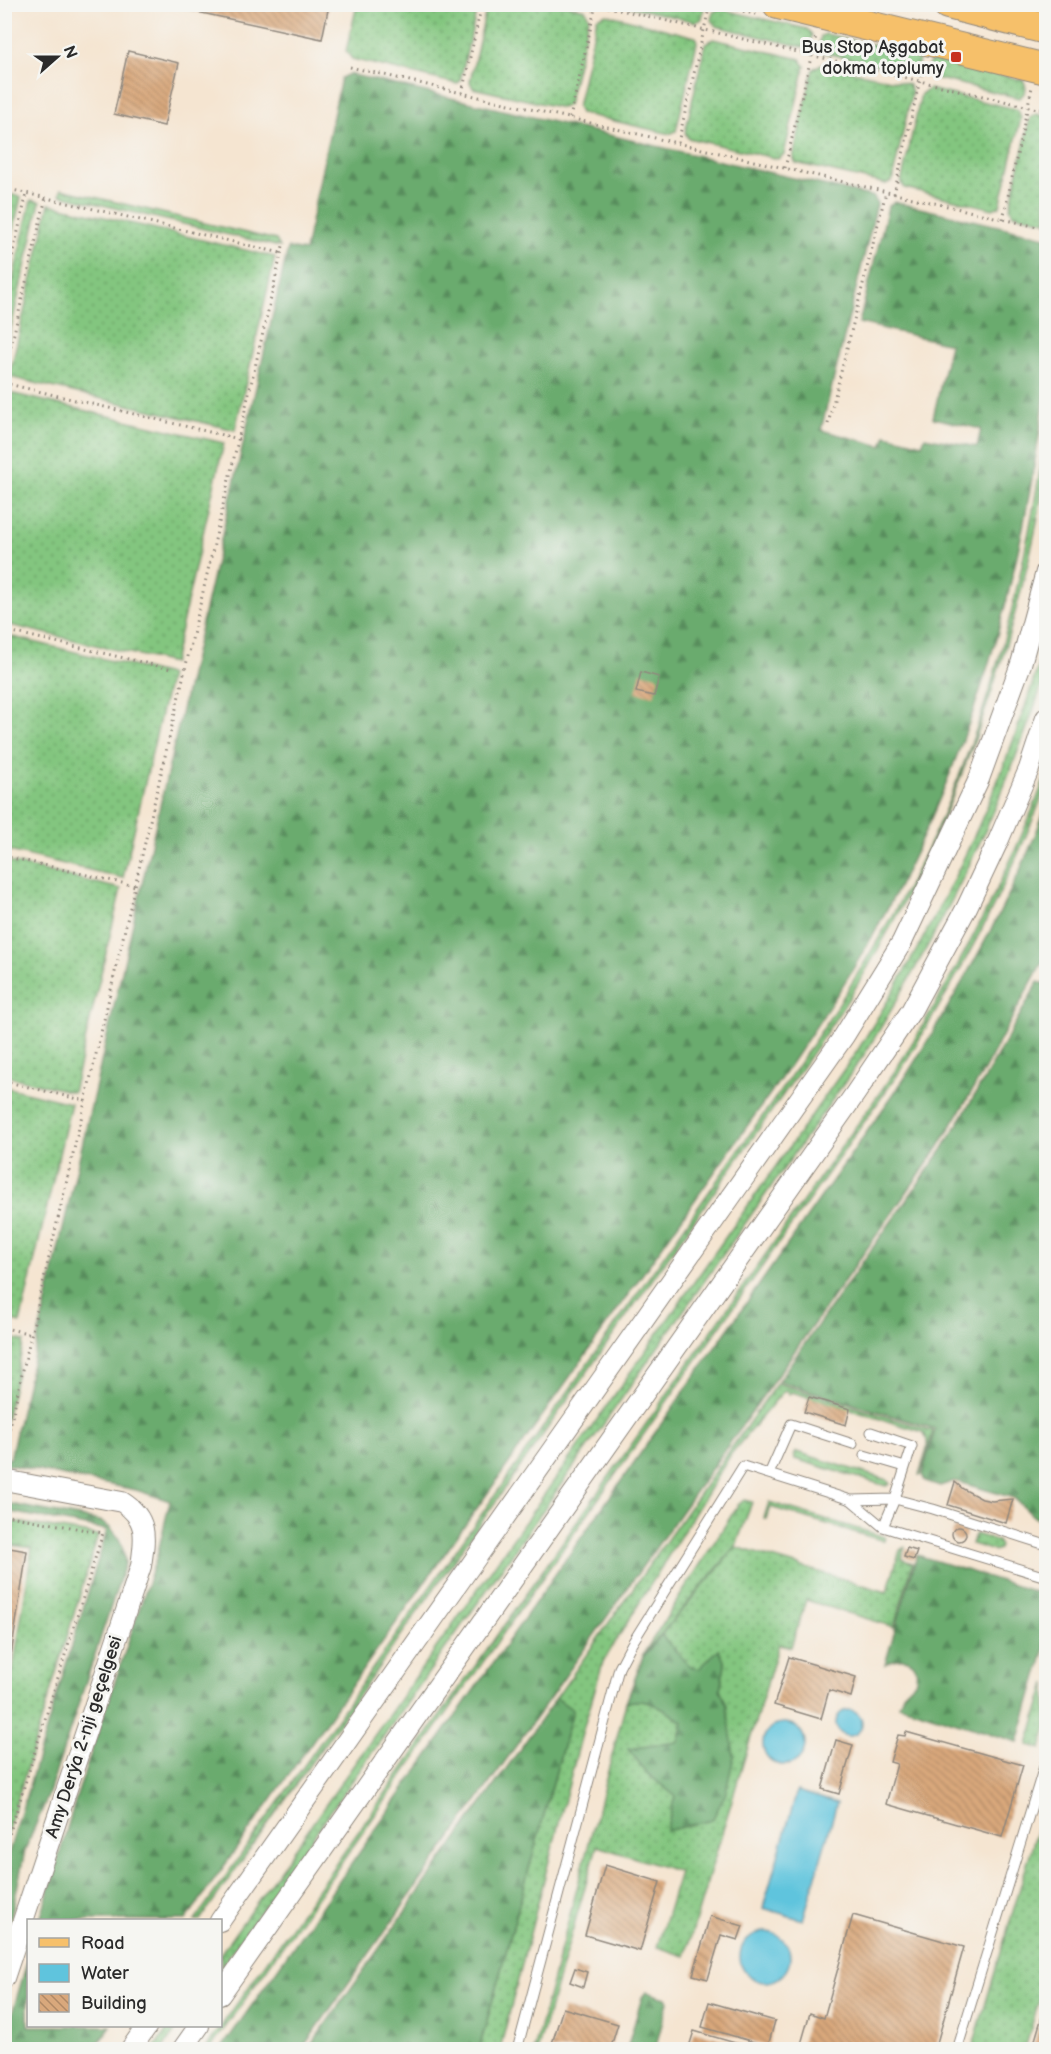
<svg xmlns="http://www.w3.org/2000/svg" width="1051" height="2054" font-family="'Balsamiq Sans',sans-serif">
  <defs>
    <pattern id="grass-dots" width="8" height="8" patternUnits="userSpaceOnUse" patternTransform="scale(1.5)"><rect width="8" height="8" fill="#83c67f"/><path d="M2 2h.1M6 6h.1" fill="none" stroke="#6ba168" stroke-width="1.8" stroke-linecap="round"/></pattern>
    <pattern id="forest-firs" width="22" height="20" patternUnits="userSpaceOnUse" patternTransform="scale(1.5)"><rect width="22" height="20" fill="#6aab6e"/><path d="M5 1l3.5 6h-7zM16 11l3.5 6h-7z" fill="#578b5b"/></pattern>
    <pattern id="building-back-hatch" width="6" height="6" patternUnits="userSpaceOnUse" patternTransform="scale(1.5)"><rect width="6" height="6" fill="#d9a87c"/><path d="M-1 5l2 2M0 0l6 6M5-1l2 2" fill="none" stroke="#b08966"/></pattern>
  </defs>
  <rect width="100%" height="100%" fill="#f6f6f2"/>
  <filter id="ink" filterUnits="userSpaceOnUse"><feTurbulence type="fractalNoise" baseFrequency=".0167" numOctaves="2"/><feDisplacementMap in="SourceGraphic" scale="12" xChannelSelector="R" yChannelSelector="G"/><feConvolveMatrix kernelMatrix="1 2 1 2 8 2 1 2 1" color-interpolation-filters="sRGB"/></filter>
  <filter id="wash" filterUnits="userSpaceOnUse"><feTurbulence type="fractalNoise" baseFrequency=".008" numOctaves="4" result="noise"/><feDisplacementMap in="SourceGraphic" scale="24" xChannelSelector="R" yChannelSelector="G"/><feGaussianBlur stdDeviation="1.35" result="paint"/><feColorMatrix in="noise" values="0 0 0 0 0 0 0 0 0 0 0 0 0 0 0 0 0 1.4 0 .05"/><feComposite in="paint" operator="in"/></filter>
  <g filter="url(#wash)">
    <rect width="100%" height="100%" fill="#f5e5d1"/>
    <path fill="url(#grass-dots)" stroke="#577855" stroke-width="1.5" d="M357 5H478L460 81 457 84 352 59 346 51Z
      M566 5 585 9 589 17 568 105 562 108 473 88 470 82 487 5Z
      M623 5H700L704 10 702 19 696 22Z
      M720 9 807 29 812 35 810 43 803 47 716 26 711 20 713 12Z
      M606 14 696 37 697 43 676 131 670 134 580 113 577 107 597 18Z
      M826 34 916 55 919 60 917 69 912 73 822 52 819 46 821 36Z
      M713 39 800 59 805 66 784 154 778 159 688 138 685 133 705 44Z
      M935 60 1023 80C1028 88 1026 93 1019 98L931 77 927 71 929 63Z
      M821 64 908 84 912 92 892 181 886 184 796 163 793 158 813 69Z
      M929 89 1015 109 1019 112 1021 118 1000 206 993 209 905 188 901 183 921 94Z
      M1037 114 1046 117V221L1013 214 1010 208 1030 118Z
      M61 189 276 240 280 247 60 195Z
      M5 193 21 197 5 268 4 193Z
      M31 200 40 202 5 354V314Z
      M49 204 275 257 235 430 9 377Z
      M6 392 224 443 173 663 5 624Z
      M1046 430C1047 492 1031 554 1015 613 983 733 937 845 876 953 851 998 821 1040 792 1082L200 1920H195L788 1080C837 1009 883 937 922 859 989 725 1025 578 1046 430Z
      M5 635 170 675 123 878 5 850Z
      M1046 637C1047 647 1048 659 1046 669 1039 699 1026 730 1015 759 975 864 924 957 866 1052L221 1967V1953L859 1048C939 919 1007 784 1046 637Z
      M1046 775V786C1008 888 956 981 898 1074L210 2049H205L895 1071C954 977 1007 880 1046 775Z
      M5 861 121 889 73 1092 5 1076Z
      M5 1087 71 1103 20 1323 5 1319Z
      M5 1337 24 1341 5 1424 4 1337Z
      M777 1383 933 1431 920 1475H919C922 1462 933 1443 923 1432L792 1392 789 1394 786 1390 780 1395 731 1454 603 1662 583 1730 500 2049 479 2050 573 1710 556 1698Z
      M797 1452 887 1480 890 1484 886 1486 795 1459 793 1455Z
      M744 1500 752 1502 736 1546 642 1656 738 1505Z
      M769 1502 885 1537 884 1541 770 1507 766 1519 764 1518Z
      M5 1520 98 1535 5 1840V1721L32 1548 5 1544Z
      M975 1534 997 1541 1000 1546 999 1549 994 1551 972 1544Z
      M736 1547 887 1592 900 1550 905 1547 901 1559 913 1563 894 1627 806 1600 791 1647 779 1644 685 1956 657 1947 680 1872 597 1846 538 2049 534 2050 626 1703C646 1695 666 1711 683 1722L678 1742 629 1749 647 1773 675 1796 698 1823 712 1820 728 1723 727 1706 720 1689 725 1664 719 1649 699 1669 690 1666 661 1635Z
      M1046 1683V1731L1041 1749 1028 1745Z
      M1046 1800V1976L1025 2049H972Z
      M170 2026H179L162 2049H153Z"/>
    <path fill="url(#forest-firs)" stroke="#4a6b4c" stroke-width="1.5" d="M349 74 874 197 877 204 821 430 882 446 886 435 922 444 925 437 977 447 981 429 933 418 950 344 859 323 888 207 894 202 1046 237C1046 284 1050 332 1046 378 1044 415 1036 453 1030 490 1002 652 947 806 865 949 840 992 812 1033 784 1074L186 1920H40L77 1795 157 1556 170 1501 136 1490 5 1464 4 1458 10 1459 288 248 305 251 341 78Z
      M1046 807V955L981 1076 938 1148 302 2049H221L904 1079C958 992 1011 903 1046 807Z
      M1038 982 1046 984V1524L1034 1517 1014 1498 955 1481 940 1486 925 1481 922 1475 935 1429 778 1381 942 1150 985 1078Z
      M5 1503 100 1521C118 1531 124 1544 125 1564L48 1796 25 1850 5 1947V1865L107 1530 5 1511Z
      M917 1555 1046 1595V1645L1018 1742 899 1705 903 1694 915 1682C922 1659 902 1653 885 1664Z
      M661 1635 690 1666 699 1669 719 1649 725 1664 720 1689 727 1706 734 1756 725 1795 712 1820 666 1831 675 1796 647 1773 628 1749 678 1742 683 1722C667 1711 645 1695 626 1703L643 1657Z
      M556 1698 573 1710 479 2049H308Z
      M28 1959V2026H111L94 2049H5V2038Z
      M646 1992 666 1998 668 2002 655 2049H627L642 1997Z"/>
    <path fill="#5fc4dd" stroke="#457884" stroke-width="1.5" d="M836 1723a13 13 0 1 1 26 0a13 13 0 1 1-26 0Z
      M763 1744a21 21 0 1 1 42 0a21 21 0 1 1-42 0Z
      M797 1791 837 1803 803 1920 763 1908Z
      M740 1957a25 25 0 1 1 50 0a25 25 0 1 1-50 0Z"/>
    <g id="blocks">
      <path fill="url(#building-back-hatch)" d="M165 5H329L322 39Z
        M128 51 179 63 164 126 114 114Z
        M641 672 659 677 654 696 636 692Z
        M809 1397 850 1409 846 1425 804 1412Z
        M955 1482 963 1489 982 1499 992 1501 1013 1499 1006 1523 948 1505Z
        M952 1534a7 7 0 1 1 14 0a7 7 0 1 1-14 0Z
        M4 1547 27 1551 6 1688H4Z
        M907 1548 917 1551 914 1560 904 1557Z
        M789 1657 856 1677 851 1697 829 1690 821 1719 774 1705Z
        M906 1732 1023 1765 1002 1837 886 1804 897 1764 890 1762 898 1735 905 1736Z
        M836 1740 853 1745 839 1794 822 1789Z
        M605 1865 660 1882 640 1951 585 1935Z
        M853 1915 964 1947 935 2050H815L801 2044 810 2013 824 2018Z
        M710 1916 743 1926 738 1940 721 1935 708 1979 693 1975Z
        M575 1968 587 1972 583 1987 570 1982Z
        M709 2002 775 2021 768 2046 702 2027Z
        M1046 2003V2050H1032Z
        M563 2008 618 2024 610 2050H550Z
        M694 2031 756 2049V2050H688Z"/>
    </g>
  </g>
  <g filter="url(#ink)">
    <use href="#blocks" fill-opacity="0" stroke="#90887e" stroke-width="1.5"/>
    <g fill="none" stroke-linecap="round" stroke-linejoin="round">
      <g stroke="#90887e" stroke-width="11">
        <path id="service" d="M871 1432 912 1446 895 1499 883 1527
          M864 1455 905 1467
          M769 1474 791 1424 853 1444
          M851 1500 883 1527 1046 1577
          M517 2050 619 1668 631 1645 743 1466 851 1500 895 1499 933 1509 1046 1545
          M957 2050 1046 1760"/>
      </g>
      <g stroke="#90887e" stroke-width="22">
        <path id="minor" d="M4 1480 122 1502C149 1519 145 1538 141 1566L4 1978
          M220 1921 844 1036 902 942 979 779 1021 664 1046 572
          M220 1995 855 1094 911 1011 967 907 999 839 1029 769 1046 718
          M130 2050 147 2026
          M182 2050 199 2026"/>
      </g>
      <g stroke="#90887e" stroke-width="32">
        <path id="primary" d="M778 4 1046 69
          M948 4 1046 29"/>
      </g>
      <path stroke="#90887e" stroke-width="3" stroke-dasharray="1.5 4.5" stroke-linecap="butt" d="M596 4 1046 111
        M714 4 758 15
        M350 67 1046 229
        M462 93 482 4
        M570 118 596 4
        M678 143 710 4
        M785 168 816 36
        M4 188 281 253
        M894 194 924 62
        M1003 219 1032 87
        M4 291 27 193
        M4 376 46 197
        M4 383 239 439
        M828 424 886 192
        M4 630 171 669
        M4 856 135 886
        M4 1081 86 1101
        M4 1328 32 1334
        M4 1452 283 246
        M4 1515 103 1533 4 1851"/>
      <use href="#service" stroke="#fff" stroke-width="9"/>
      <use href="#minor" stroke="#fff" stroke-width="20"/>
      <use href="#primary" stroke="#f6c06b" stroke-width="30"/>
    </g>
  </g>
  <rect fill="#c8321e" stroke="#f6f6f2" stroke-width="2" x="950" y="51" width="12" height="12" rx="3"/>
  <g text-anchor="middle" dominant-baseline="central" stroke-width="6" stroke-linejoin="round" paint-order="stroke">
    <g font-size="18" fill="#2b2b2b" stroke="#f6f6f2" text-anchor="end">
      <text x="944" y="47">Bus Stop Aşgabat<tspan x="944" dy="21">dokma toplumy</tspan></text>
    </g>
    <g font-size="18" fill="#2b2b2b" stroke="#f6f6f2">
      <text transform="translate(84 1737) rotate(-72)">Amy Derýa 2-nji geçelgesi</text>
    </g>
  </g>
  <rect width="1051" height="2054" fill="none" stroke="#f6f6f2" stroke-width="24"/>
  <rect x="27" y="1919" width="195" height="108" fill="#f6f6f2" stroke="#a5a5a2" stroke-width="1.5"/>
  <rect x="39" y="1938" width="30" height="9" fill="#f6c06b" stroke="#a5a5a2" stroke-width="1.5"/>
  <text x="81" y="1949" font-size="18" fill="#2b2b2b">Road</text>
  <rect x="39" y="1964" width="30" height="18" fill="#5fc4dd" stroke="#a5a5a2" stroke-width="1.5"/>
  <text x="81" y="1979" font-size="18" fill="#2b2b2b">Water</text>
  <rect x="39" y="1994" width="30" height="18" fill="url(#building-back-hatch)" stroke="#a5a5a2" stroke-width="1.5"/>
  <text x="81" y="2009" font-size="18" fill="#2b2b2b">Building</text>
  <g transform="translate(57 57) rotate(69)" stroke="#f6f6f2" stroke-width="4.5" paint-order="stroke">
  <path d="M0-4.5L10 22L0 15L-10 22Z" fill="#2b2b2b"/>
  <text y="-9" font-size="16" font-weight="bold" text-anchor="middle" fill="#2b2b2b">N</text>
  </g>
</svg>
